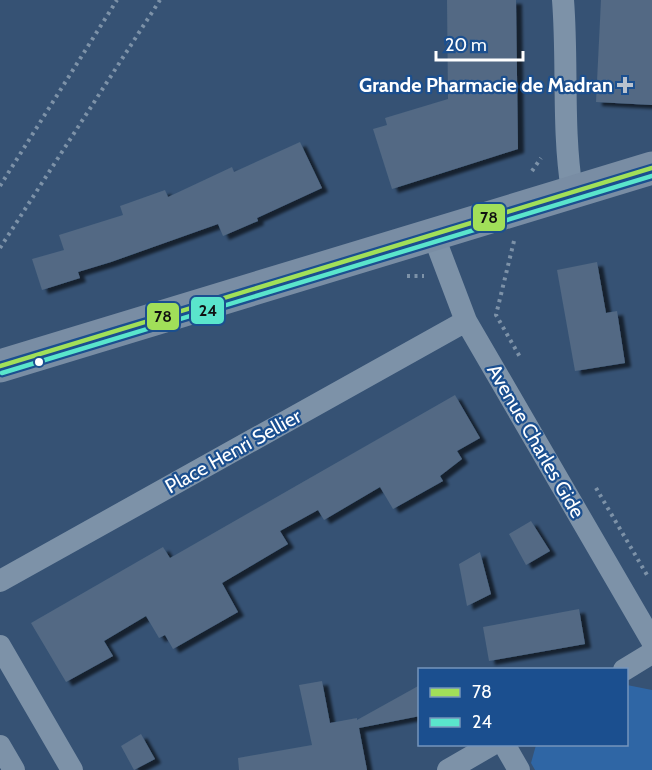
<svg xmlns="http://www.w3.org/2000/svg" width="652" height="770" font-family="Cabin,sans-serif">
  <defs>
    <filter id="shadow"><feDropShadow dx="6" dy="4" stdDeviation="1.5" flood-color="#0009"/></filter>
  </defs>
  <rect width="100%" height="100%" fill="#365274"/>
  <path fill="#2f66a5" d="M627 685 652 690V770H535L531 763 536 745 626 744Z"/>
  <path fill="#526984" filter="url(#shadow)" d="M447 0H516L518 149 392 189 373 129 387 125 385 118 448 99Z
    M601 0H652V105L596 102Z
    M300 142 322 188 257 218 258 221 223 236 218 224 111 262 78 272 80 278 42 290 32 259 64 250 59 235 123 215 120 206 165 190 168 197 232 167 234 172Z
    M597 262 606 313 617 311 625 363 575 371 557 270Z
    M455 395 480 438 457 451 462 459 440 476 443 481 393 509 380 487 324 520 318 510 280 531 288 544 222 583 238 612 173 649 165 635 159 638 146 616 104 641 113 656 66 682 31 623 163 547 170 558Z
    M531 521 550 551 526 565 509 534Z
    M480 552 491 594 467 606 459 564Z
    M579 609 585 644 489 661 483 627Z
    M322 681 330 723 357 718V720L420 685V716L359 728 367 770H239L238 758 312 745 299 685Z
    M141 734 155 759 134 770 121 746Z"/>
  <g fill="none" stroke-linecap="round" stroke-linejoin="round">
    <path stroke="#7d92a8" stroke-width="4" stroke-dasharray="3 4.5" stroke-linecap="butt" d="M532 171 541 158
      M0 186 117 0
      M514 241 496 315 520 357
      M0 248 160 0
      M407 276H424
      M596 488 647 575"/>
    <path stroke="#7d92a8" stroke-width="22" d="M563 0C568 63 562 128 572 191
      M433 234 466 321 652 641
      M0 581 466 321
      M0 646 72 770
      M624 670 652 653
      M504 744 519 770
      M0 746 14 770
      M448 770 493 744"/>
    <path stroke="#798da4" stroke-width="33" d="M0 366 652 168"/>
    <g stroke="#1b4f8f" stroke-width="9">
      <path id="bus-1" d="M0 366 652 168"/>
    </g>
    <g stroke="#1b4f8f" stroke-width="9">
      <path id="bus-2" d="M2 373 652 176"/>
    </g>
    <use href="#bus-1" stroke="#a1df59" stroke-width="4.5"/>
    <use href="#bus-2" stroke="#5ae5cc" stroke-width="4.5"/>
  </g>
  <path fill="#b9c2ce" stroke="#1b4f8f" stroke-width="2" d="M622 76h6v6h6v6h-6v6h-6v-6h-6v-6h6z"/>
  <circle fill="#fff" stroke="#1b4f8f" stroke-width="2" cx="39" cy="362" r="5"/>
  <g text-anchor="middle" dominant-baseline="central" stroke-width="4.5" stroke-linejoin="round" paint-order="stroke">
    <g font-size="20" font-weight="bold" fill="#fff" stroke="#1b4f8f" text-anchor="end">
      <text x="613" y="85">Grande Pharmacie de Madran</text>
    </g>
    <g font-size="20" fill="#fff" stroke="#1b4f8f">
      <text transform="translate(536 441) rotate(60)">Avenue Charles Gide</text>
      <text transform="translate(233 451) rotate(-29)">Place Henri Sellier</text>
    </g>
  </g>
  <g stroke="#1b4f8f" stroke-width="2">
    <rect x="472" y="203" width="34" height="29" rx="6" fill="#a1df59"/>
    <rect x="190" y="296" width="35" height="29" rx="6" fill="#5ae5cc"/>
    <rect x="146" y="302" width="34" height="29" rx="6" fill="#a1df59"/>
  </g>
  <g font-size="16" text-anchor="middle" font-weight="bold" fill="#111">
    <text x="489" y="223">78</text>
    <text x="208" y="316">24</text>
    <text x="163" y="322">78</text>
  </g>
  <rect x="418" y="668" width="210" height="78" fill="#1b4f8f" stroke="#7695bc" stroke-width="1.5"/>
  <rect x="430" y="688" width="30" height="9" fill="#a1df59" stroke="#7695bc" stroke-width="1.5"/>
  <text x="472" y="698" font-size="18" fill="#ffffff">78</text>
  <rect x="430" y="718" width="30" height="9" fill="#5ae5cc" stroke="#7695bc" stroke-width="1.5"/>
  <text x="472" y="728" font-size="18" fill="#ffffff">24</text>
  <path d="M436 51v9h87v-9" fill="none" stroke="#ffffff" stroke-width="3"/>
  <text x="445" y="51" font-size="18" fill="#ffffff" stroke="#1b4f8f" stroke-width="4.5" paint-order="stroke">20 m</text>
</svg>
